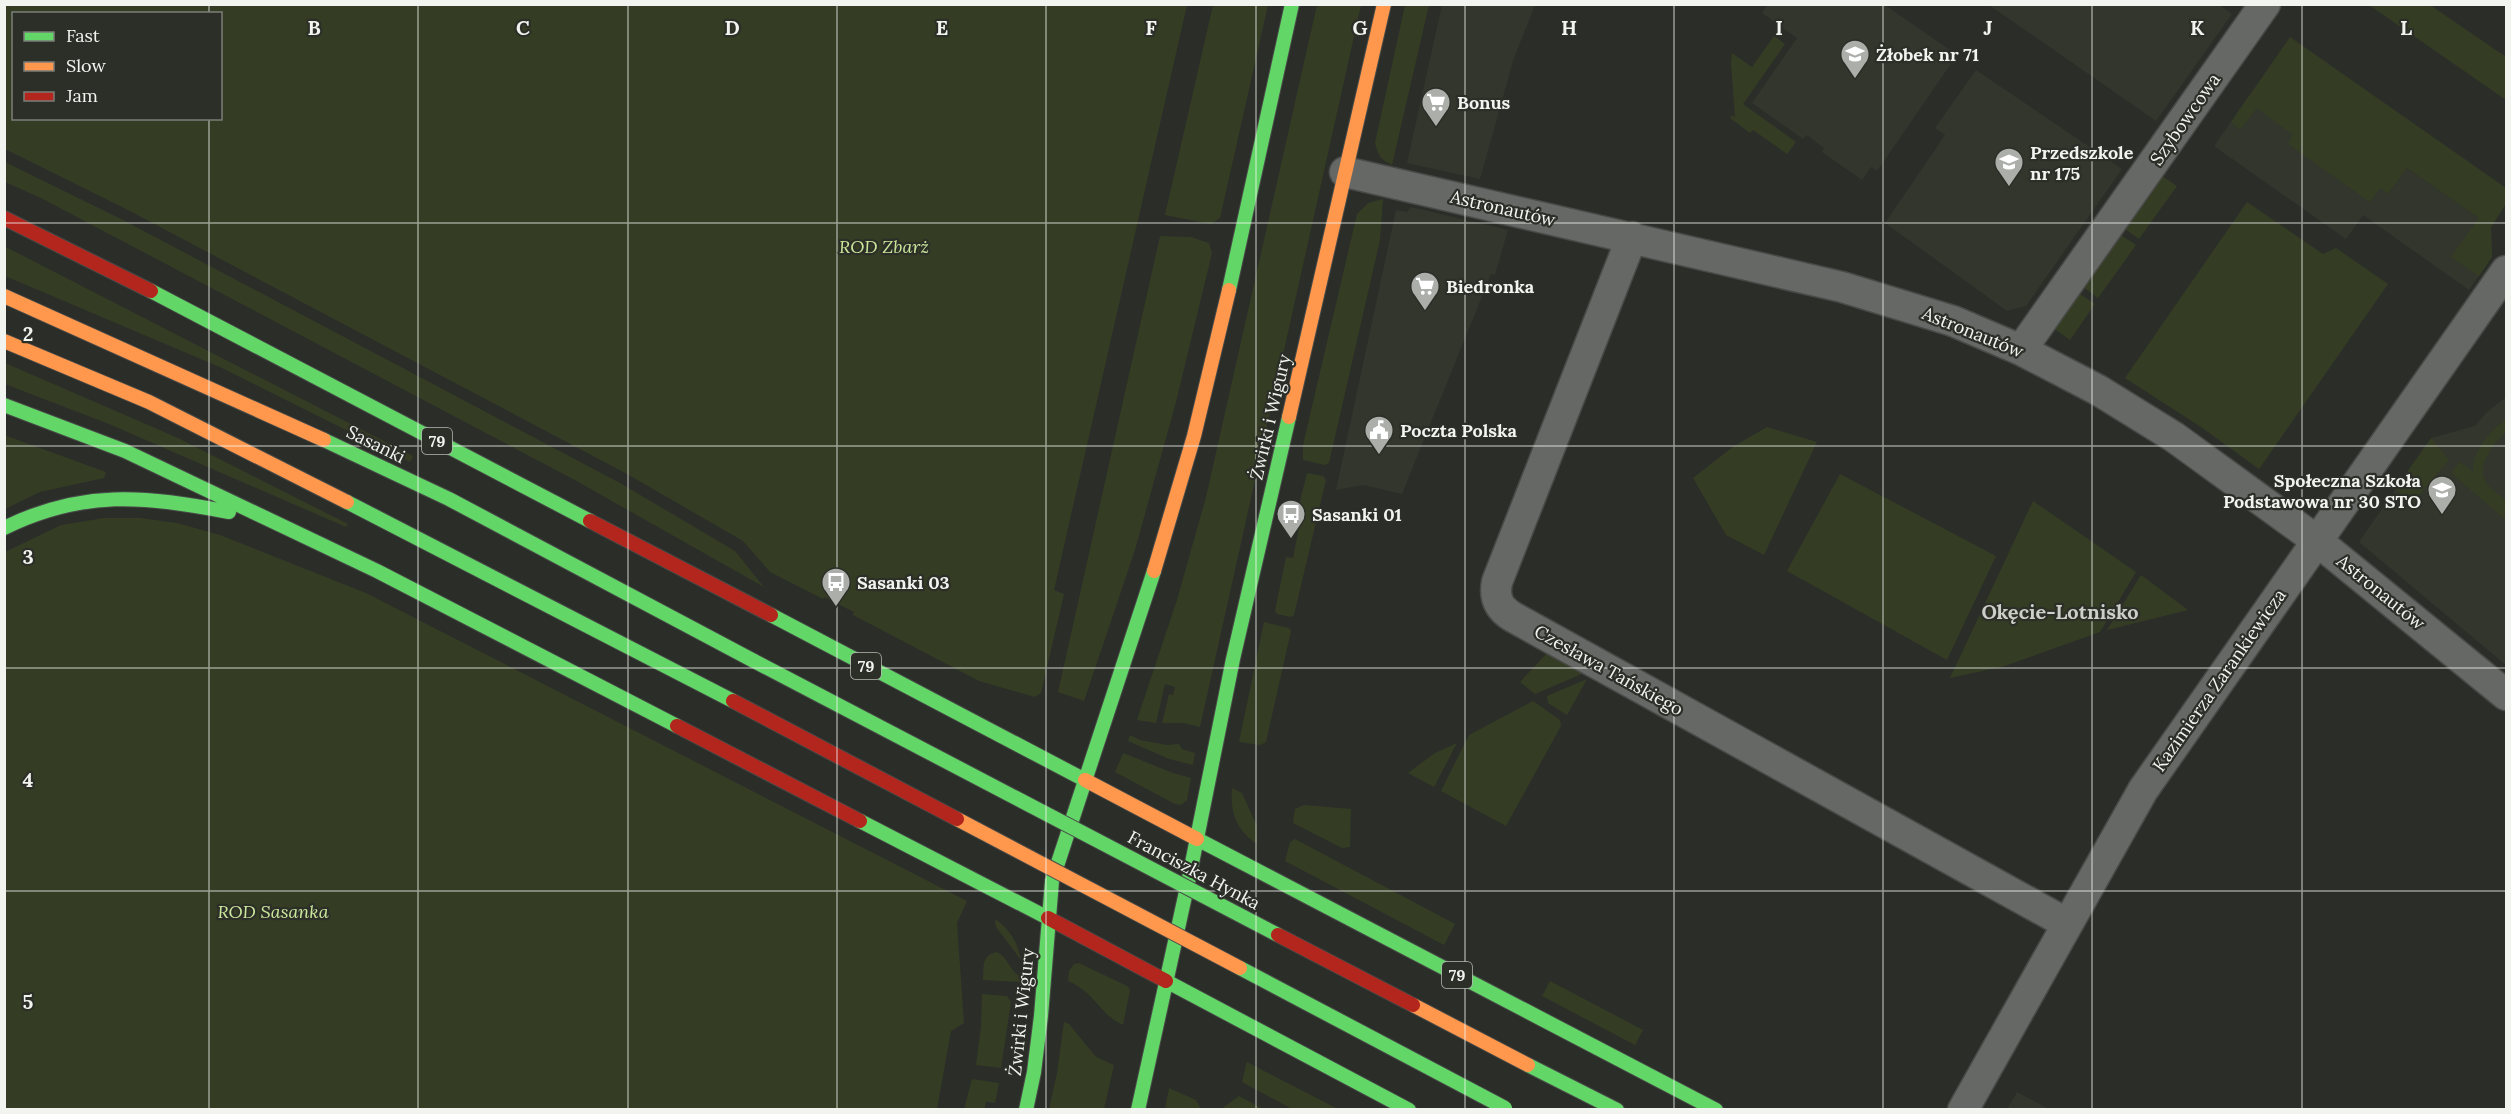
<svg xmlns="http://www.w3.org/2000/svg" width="2511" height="1114" font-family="Lora,serif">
  <rect width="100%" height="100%" fill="#2b2d29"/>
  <path fill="#32362c" d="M1768 4 1885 5 1957 55 1877 171 1871 167 1862 180 1822 152 1824 148 1807 135 1803 139 1752 103 1797 38 1762 13Z
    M2218 4 2232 14 2156 121 1989 5Z
    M1442 5H1535L1514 58 1480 179 1407 163Z
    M1976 70 2122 169 2026 306 2007 311 1885 223 1945 135 1935 128Z
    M2251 93 2388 194 2407 168 2491 226 2492 257 2469 290 2363 215 2346 239 2214 146Z
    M1411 207 1508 230 1495 275 1491 274 1402 494 1363 485 1336 490 1396 210 1407 212Z
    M2506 397V665L2359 542 2431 438 2475 426 2486 413Z
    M2017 1092 2049 1109H2007Z"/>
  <path fill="#343d24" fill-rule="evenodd" d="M5 4 1187 5 1054 590 1064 594 1041 693 1035 697 979 681 853 615 854 612 824 597 823 599 770 572 743 541 627 474 128 210 5 149ZM14 14H220V118H14Z
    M1213 5H1268L1220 218 1211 224 1165 215Z
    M1317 5H1361L1200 727 1183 723H1162L1169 694 1173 695 1175 687 1165 684 1156 723 1137 720 1177 600 1206 497Z
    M1405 5H1429L1392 165C1381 160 1378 155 1375 143Z
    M2369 5H2430L2506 57V100Z
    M1774 36 1785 44 1743 104 1796 142 1787 154 1753 130 1750 133 1730 118 1732 115 1735 117 1731 63 1732 53 1752 67Z
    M2290 37 2506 188V204L2491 227 2492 257 2479 276 2451 257 2479 218 2407 168 2388 194 2380 188 2370 202 2288 144 2293 135 2257 108 2240 130 2231 122Z
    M5 162 123 220 620 483 735 551 764 587 573 479 41 198 5 182Z
    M2162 176 2177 186 2139 239 2125 229Z
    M1383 199 1380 240 1329 463 1325 465 1303 460V445L1357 214 1368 203Z
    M2247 202 2323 254 2336 248 2388 284 2259 469 2201 427 2125 378Z
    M2121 235 2136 245 2098 298 2083 287Z
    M1160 236 1191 237 1209 243 1212 253 1176 402 1135 550 1084 701 1058 692Z
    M4 246 413 456 410 462 222 368 5 276Z
    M2074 290 2095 304 2070 340 2049 325Z
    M5 363 178 438 348 524 346 527 109 424 5 384Z
    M2506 418V432C2494 443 2473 468 2488 485 2493 491 2501 496 2506 501V520L2451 473 2460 462 2473 472C2473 448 2490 433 2506 418Z
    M1767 427 1817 442 1764 555 1726 535 1693 478 1734 446Z
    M4 435 106 472 104 478 40 492 5 509Z
    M2431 438 2449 460 2413 502 2395 489Z
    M1307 473 1323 476 1326 480 1294 615 1291 617 1277 614 1275 611 1286 557 1293 558 1300 523 1295 521Z
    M1840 474 1996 556 1947 660 1787 571Z
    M2033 501 2136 572 2100 632 2005 666 1950 678Z
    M104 518H140L177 523 220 535 366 593 967 901 957 923 964 1023 951 1031 937 1109H5V552L61 525Z
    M2141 575 2188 610 2107 630Z
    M1264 622 1289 628 1291 631 1266 742 1260 745 1239 742Z
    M1550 650 1586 670 1584 673 1535 694 1520 682Z
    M1587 679 1567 715 1548 703 1547 696Z
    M1533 701 1560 720 1561 726 1506 826 1441 791 1469 735Z
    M1130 735 1140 740 1167 745 1179 744 1182 749 1195 753 1193 765 1169 759 1128 741Z
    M1457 743 1434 787 1408 773 1435 753Z
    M1123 753 1173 773 1191 778 1187 800 1181 805 1175 804 1115 772Z
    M1232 788 1242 793 1257 826V844C1236 830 1230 812 1232 788Z
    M1304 805 1351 809 1350 847 1342 848 1293 823 1295 809Z
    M1295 839 1455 924 1444 945 1285 861 1290 842Z
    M995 919C1011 930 1017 942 1021 960L996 927Z
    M997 952C1009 958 1010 972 1021 977L1020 982 983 980C984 967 981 955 997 952Z
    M1079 963 1127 986 1130 990 1123 1025C1100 1015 1095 992 1068 981L1069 971 1074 964Z
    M1550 981 1643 1030 1635 1045 1542 996Z
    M982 994 1007 996 1011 1002 1001 1068 976 1065 981 1027Z
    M1064 1022 1069 1024 1096 1057 1114 1065 1104 1109H1049L1057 1073Z
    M1247 1061V1062L1338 1109H1292L1242 1082Z
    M972 1079 999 1083 995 1103 986 1102 984 1109H964Z
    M1169 1088 1196 1100 1201 1109H1165Z
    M1239 1096 1263 1109H1224V1107Z"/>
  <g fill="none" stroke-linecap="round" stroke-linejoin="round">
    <g stroke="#484a47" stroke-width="33">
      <path id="street" d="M1345 172 1842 287 1953 321 2021 350 2098 390 2174 437 2316 540 2506 695
        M1632 237 1497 582C1494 598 1498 608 1513 617L2066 923
        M2021 350 2265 4
        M1963 1110 2143 790 2506 271"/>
    </g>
    <g stroke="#484a47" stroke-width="16">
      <path id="fast" d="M1229 290 1292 4
        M151 291 590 521
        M4 405 125 451 377 571 677 726
        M324 440 449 499 754 661
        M347 502 733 701
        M4 528C83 489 145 496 229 512
        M771 615 1085 780
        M860 821 1048 918
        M1197 839 1716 1110
        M1166 981 1409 1110
        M1528 1065 1617 1110
        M1026 1110 1034 1072 1041 1016 1052 881 1154 571
        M1138 1110 1189 878 1233 659 1289 417"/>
    </g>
    <g stroke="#484a47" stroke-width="16">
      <path id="slow" d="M4 296 324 440
        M4 341 149 402 347 502
        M1289 417 1384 4
        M1154 571 1194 436 1229 290
        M1085 780 1197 839"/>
    </g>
    <g stroke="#484a47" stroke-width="16">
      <path id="jam" d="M4 218 151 291
        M590 521 771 615
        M677 726 860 821
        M1048 918 1166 981"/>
    </g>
    <use href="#street" stroke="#666865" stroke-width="30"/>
    <use href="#fast" stroke="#63d668" stroke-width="14"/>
    <use href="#slow" stroke="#ff974d" stroke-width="14"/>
    <use href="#jam" stroke="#b3261e" stroke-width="14"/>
    <g stroke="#484a47" stroke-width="16" stroke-linecap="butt">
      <path id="fast-bridge" d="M754 661 1278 935
        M1240 968 1505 1108"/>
    </g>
    <g stroke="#484a47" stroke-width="16" stroke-linecap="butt">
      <path id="slow-bridge" d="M957 819 1240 968
        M1413 1005 1528 1065"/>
    </g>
    <g stroke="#484a47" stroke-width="16" stroke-linecap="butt">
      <path id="jam-bridge" d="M733 701 957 819
        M1278 935 1413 1005"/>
    </g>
    <use href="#fast-bridge" stroke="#63d668" stroke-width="14"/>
    <use href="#slow-bridge" stroke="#ff974d" stroke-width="14"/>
    <use href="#jam-bridge" stroke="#b3261e" stroke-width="14"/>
  </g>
  <path fill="none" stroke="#f2f4f0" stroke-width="1.5" stroke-opacity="0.55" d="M209 4V14M418 4V1110M628 4V1110M837 4V1110M1046 4V1110M1256 4V1110M1465 4V1110M1674 4V1110M1883 4V1110M2092 4V1110M2302 4V1110M209 118V1110M4 223H2506M4 446H2506M4 668H2506M4 891H2506"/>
  <defs>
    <g id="school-pin" transform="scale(1.5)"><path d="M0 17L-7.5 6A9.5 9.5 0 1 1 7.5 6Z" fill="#acaeaa" stroke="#2c2e28"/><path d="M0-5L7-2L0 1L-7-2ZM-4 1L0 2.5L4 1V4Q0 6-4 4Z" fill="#fff"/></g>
    <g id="supermarket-pin" transform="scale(1.5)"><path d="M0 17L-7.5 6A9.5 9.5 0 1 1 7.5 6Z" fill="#acaeaa" stroke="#2c2e28"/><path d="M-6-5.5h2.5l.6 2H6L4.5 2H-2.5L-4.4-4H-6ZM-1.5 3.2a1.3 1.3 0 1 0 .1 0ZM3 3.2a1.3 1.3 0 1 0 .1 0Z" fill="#fff"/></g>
    <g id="civic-pin" transform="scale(1.5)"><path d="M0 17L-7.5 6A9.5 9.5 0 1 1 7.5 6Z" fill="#acaeaa" stroke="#2c2e28"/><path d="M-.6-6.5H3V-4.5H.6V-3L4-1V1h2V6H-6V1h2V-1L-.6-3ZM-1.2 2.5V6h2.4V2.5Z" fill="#fff"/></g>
    <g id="bus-pin" transform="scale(1.5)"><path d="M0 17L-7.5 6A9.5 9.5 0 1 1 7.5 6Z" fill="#acaeaa" stroke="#2c2e28"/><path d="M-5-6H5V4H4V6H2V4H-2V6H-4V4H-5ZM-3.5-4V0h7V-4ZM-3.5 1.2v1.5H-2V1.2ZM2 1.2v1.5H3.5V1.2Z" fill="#fff"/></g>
  </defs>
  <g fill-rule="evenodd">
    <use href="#school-pin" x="1855" y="54"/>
    <use href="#supermarket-pin" x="1436" y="102"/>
    <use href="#school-pin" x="2009" y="162"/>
    <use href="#supermarket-pin" x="1425" y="286"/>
    <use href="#civic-pin" x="1379" y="430"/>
    <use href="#school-pin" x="2442" y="490"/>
    <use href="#bus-pin" x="1291" y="514"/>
    <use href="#bus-pin" x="836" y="582"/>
  </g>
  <g text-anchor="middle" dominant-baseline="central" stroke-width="4.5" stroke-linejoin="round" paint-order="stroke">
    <g fill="#2c2e28" stroke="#b7b9b4" stroke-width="1.5">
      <rect x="422" y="428" width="30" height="26" rx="4.5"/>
      <rect x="851" y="653" width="30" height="26" rx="4.5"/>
      <rect x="1442" y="962" width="30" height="26" rx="4.5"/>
    </g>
    <g font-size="16" font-weight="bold" fill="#f2f4f0">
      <text x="437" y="441">79</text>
      <text x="866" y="666">79</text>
      <text x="1457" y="975">79</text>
    </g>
    <g font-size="18" font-weight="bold" fill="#f2f4f0" stroke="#2c2e28" text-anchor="start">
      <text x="1876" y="54">Żłobek nr 71</text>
      <text x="1457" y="102">Bonus</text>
      <text x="2030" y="152">Przedszkole<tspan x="2030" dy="21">nr 175</tspan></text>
      <text x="1446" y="286">Biedronka</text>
      <text x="1400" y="430">Poczta Polska</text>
      <text x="2421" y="480" text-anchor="end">Społeczna Szkoła<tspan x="2421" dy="21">Podstawowa nr 30 STO</tspan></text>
      <text x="1312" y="514">Sasanki 01</text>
      <text x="857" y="582">Sasanki 03</text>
    </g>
    <g font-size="18" fill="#f2f4f0" stroke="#2c2e28">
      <text transform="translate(2185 119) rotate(-55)">Szybowcowa</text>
      <text transform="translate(1503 208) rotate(13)">Astronautów</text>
      <text transform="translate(1973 332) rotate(22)">Astronautów</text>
      <text transform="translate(1270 417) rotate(-77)">Żwirki i Wigury</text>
      <text transform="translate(376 444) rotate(26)">Sasanki</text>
      <text transform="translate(2381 592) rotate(39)">Astronautów</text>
      <text transform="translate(1609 670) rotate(29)">Czesława Tańskiego</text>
      <text transform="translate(2219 680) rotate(-55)">Kazimierza Zarankiewicza</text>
      <text transform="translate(1194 870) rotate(28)">Franciszka Hynka</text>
      <text transform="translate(1021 1012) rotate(-84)">Żwirki i Wigury</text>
    </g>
    <g font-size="18" font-style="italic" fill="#cbe79b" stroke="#2c2e28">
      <text x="884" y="246">ROD Zbarż</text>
      <text x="273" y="911">ROD Sasanka</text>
    </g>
    <g font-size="20" font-weight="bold" fill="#cccfc8" stroke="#2c2e28">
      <text x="2060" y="611">Okęcie-Lotnisko</text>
    </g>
  </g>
  <g font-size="20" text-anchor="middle" font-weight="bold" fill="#f2f4f0" stroke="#2c2e28" stroke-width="4.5" stroke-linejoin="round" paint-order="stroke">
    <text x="314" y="35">B</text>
    <text x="523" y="35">C</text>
    <text x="732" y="35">D</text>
    <text x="942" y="35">E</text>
    <text x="1151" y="35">F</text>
    <text x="1360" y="35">G</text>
    <text x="1569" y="35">H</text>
    <text x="1779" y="35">I</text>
    <text x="1988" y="35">J</text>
    <text x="2197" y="35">K</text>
    <text x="2406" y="35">L</text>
    <text x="28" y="341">2</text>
    <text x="28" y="564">3</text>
    <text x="28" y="787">4</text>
    <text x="28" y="1009">5</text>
  </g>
  <rect width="2511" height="1114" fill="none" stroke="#f2f4f0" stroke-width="12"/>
  <rect x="12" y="12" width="210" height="108" fill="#2c2e28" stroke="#7b7d78" stroke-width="1.5"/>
  <rect x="24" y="32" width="30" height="9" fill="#63d668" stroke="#7b7d78" stroke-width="1.5"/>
  <text x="66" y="42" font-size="18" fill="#f2f4f0">Fast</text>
  <rect x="24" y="62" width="30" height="9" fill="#ff974d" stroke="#7b7d78" stroke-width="1.5"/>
  <text x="66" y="72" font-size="18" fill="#f2f4f0">Slow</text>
  <rect x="24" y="92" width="30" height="9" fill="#b3261e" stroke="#7b7d78" stroke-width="1.5"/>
  <text x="66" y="102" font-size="18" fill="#f2f4f0">Jam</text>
</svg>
